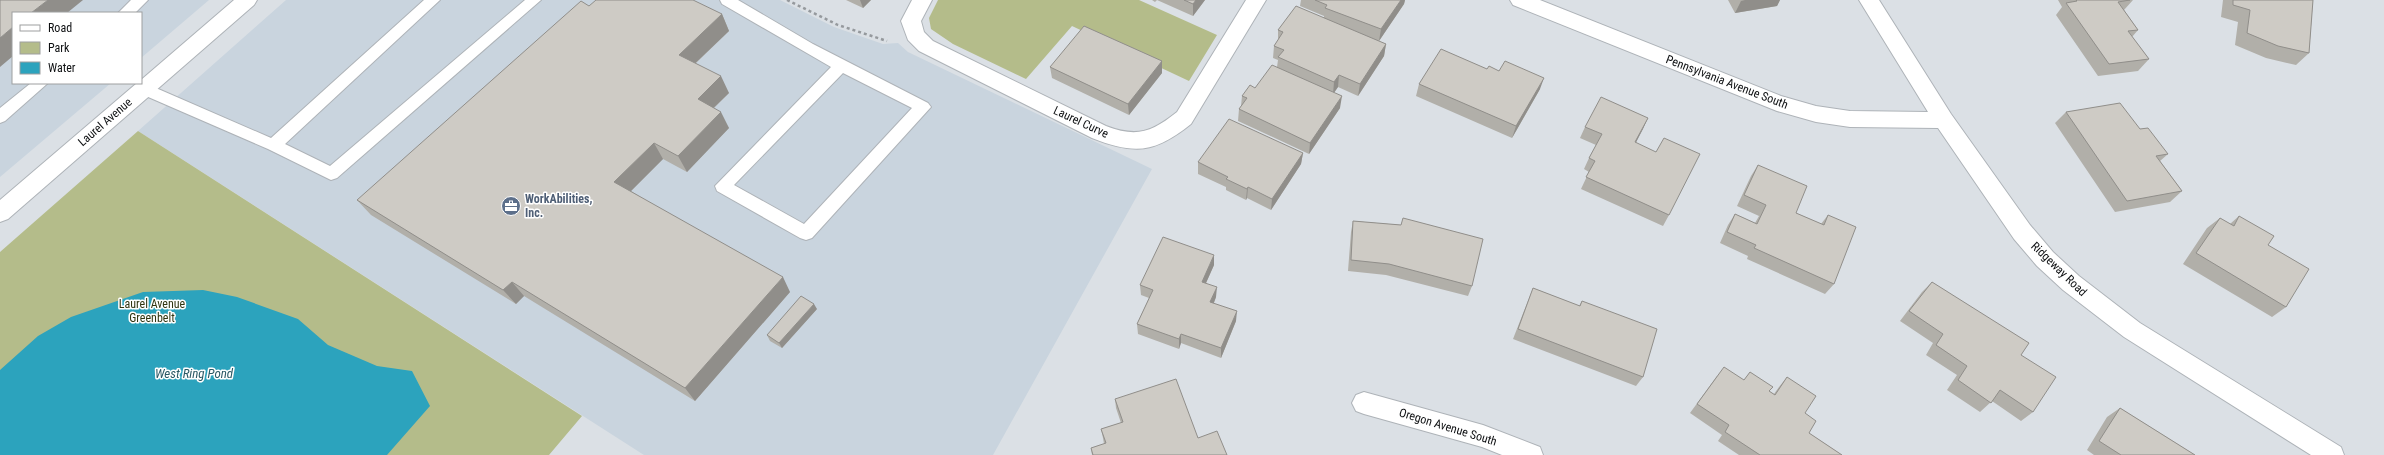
<svg xmlns="http://www.w3.org/2000/svg" width="2384" height="455" font-family="'Roboto Condensed',sans-serif">
  <rect width="100%" height="100%" fill="#dbe0e5"/>
  <path fill="#c9d4de" d="M0 0H209L141 58V13H13V83H111L0 177Z
    M286 0H780L834 27 883 44 898 43 908 52 1152 169 993 455H644L138 131Z"/>
  <path fill="#b4bc8a" d="M938 0H1139L1217 35 1189 81 1072 26 1026 79 953 44 931 29 929 18Z
    M138 131 582 416 549 455H0V252Z"/>
  <path fill="#2ca3bd" d="M203 290 237 297 298 319 328 345 377 366 412 371 430 406 387 455H0V370L38 336 71 317 143 292Z"/>
  <g fill="none" stroke-linecap="round" stroke-linejoin="round">
    <g stroke="#aeb3b8" stroke-width="2">
      <path id="lane" d="M131 0H148L135 13H118Z
        M424 0H440L285 144 330 166 525 0H541L337 178 331 180 268 149 139 93 137 89 139 85 144 83 149 85 271 138Z
        M720 0H738L813 44 928 103 931 107 812 238 806 240 800 238 717 191 715 186 831 67 722 4ZM843 73 912 108 804 224 734 185Z
        M31 83H48L5 121 0 123V108Z"/>
    </g>
    <g stroke="#aeb3b8" stroke-width="2">
      <path id="street" d="M912 0H932L921 21 924 32 933 41 1106 126C1137 138 1152 132 1177 112L1246 0H1266L1191 124C1155 153 1135 155 1092 138L919 51 908 40 901 21Z
        M1510 0H1540L1781 96 1816 106 1850 111 1928 112 1859 0H1879L1951 114 2030 225 2053 252 2079 276 2140 323 2341 447 2344 455H2311L2124 337 2063 290 2037 266 2014 239 1938 128 1850 127 1816 122 1777 111 1513 5Z
        M1364 392 1483 425 1540 447 1543 455H1502L1482 447 1364 414 1356 411 1352 403 1356 395Z"/>
    </g>
    <g stroke="#aeb3b8" stroke-width="2">
      <path id="secondary" d="M234 0H257L254 5 8 219 0 222V200L137 83H141V80Z"/>
    </g>
    <path stroke="#95999d" stroke-width="2.5" stroke-dasharray="3 3" stroke-linecap="butt" d="M787 0 838 25 887 41"/>
    <use href="#lane" fill="#fff" fill-rule="evenodd"/>
    <use href="#street" fill="#fff" fill-rule="evenodd"/>
    <use href="#secondary" fill="#fff" fill-rule="evenodd"/>
  </g>
  <path fill="#b1afa9" d="M846 0H871L863 8Z
    M1152 0H1205L1193 16 1157 0 1155 2Z
    M1301 0H1405L1404 4 1379 41 1386 44 1384 56 1358 96 1338 87 1334 93 1340 108 1309 154 1238 121 1239 109 1241 106 1242 96 1255 88 1277 67 1278 60 1273 58 1274 46 1278 40V30L1324 17V16L1300 6Z
    M1728 0H1780L1777 6 1735 13Z
    M2058 0H2133L2124 10 2138 30 2132 37 2149 59 2138 71 2098 76 2056 15 2062 7Z
    M2223 0H2313L2309 53 2296 65 2266 58 2235 45 2238 22 2221 17Z
    M722 14 729 31 696 63 729 93 714 108 729 128 687 172 663 159 631 191 790 292 695 401 524 296 516 304 371 215 357 200Z
    M1162 61V73L1129 115 1052 78 1050 67Z
    M1487 69 1499 71 1540 89 1512 138 1416 96 1419 84Z
    M2066 112 2140 129 2168 154 2160 161 2182 191 2170 202 2115 212 2055 123Z
    M1648 118 1636 142 1669 215 1663 226 1581 189 1589 172 1584 169 1589 158 1596 145 1580 138 1585 127Z
    M1303 153 1301 164 1271 210 1247 198 1246 200 1226 190V187L1198 174V162Z
    M1758 165 1796 213 1821 224 1828 215 1834 284 1825 294 1747 259 1748 256 1720 243 1728 225 1735 214 1755 223 1759 216 1737 206 1751 176Z
    M2239 216 2268 245 2286 307 2272 317 2183 264 2207 228 2220 218 2230 224Z
    M1353 221 1401 225 1472 286 1468 296 1386 275 1348 271 1351 232Z
    M1214 265 1206 283 1216 297 1214 303 1236 321 1221 358 1181 343 1179 349 1138 334 1137 324 1149 298 1141 295 1140 285Z
    M1932 282 2021 355 2033 412 2021 421 1992 401 1980 412 1947 390 1957 375 1926 355 1933 343 1900 321 1922 292Z
    M1533 288 1579 306 1582 301 1643 377 1636 386 1513 339Z
    M817 309 782 348 770 341 767 335Z
    M1750 372 1769 391 1774 394 1779 387 1787 377 1805 413 1809 433 1842 455H1739L1718 441 1722 435 1690 413 1717 376 1744 380Z
    M1115 399 1198 438 1227 455H1092L1091 448 1104 444 1103 438 1101 429 1121 423 1116 408Z
    M2120 408 2195 455H2094L2087 450 2107 417Z"/>
  <path fill="#908e8a" d="M48 0H83L67 13H31Z
    M860 0H871L863 8Z
    M1196 0H1205L1193 16V4Z
    M1401 0H1405L1404 4 1379 41 1381 29Z
    M1745 0H1780L1777 6 1735 13 1741 1Z
    M722 14 729 31 687 71 679 55Z
    M13 27V56L0 67V38Z
    M1386 44 1384 56 1358 96 1360 84Z
    M1162 61V73L1129 115 1128 104Z
    M1339 75 1338 87 1333 94 1334 82Z
    M721 76 729 93 706 115 698 99Z
    M1544 78 1540 89 1512 138 1516 126Z
    M1342 96 1340 108 1309 154 1310 143Z
    M721 112 729 128 687 172 678 156Z
    M1648 118 1643 129 1630 154 1635 142Z
    M654 143 663 159 625 197 614 182Z
    M1303 153 1301 164 1271 210 1272 199Z
    M1248 187 1247 198 1246 200 1247 189Z
    M1214 255V265L1202 292V282Z
    M783 277 790 292 695 401 685 388Z
    M512 282 524 296 516 304 503 290Z
    M1217 287 1216 297 1210 312V302Z
    M814 304 817 309 782 348 779 343Z
    M1237 311 1236 321 1221 358V348Z
    M1181 334V343L1179 349V339Z"/>
  <path fill="#cecbc5" stroke="#908e8a" d="M0 0H48L31 13H13V27L0 38Z
    M596 0H693L722 14 679 55 721 76 698 99 721 112 678 156 654 143 614 182 783 277 685 388 512 282 503 290 357 200 581 1 589 6Z
    M1184 0H1196L1193 4Z
    M1315 0H1401L1381 29 1325 8 1327 5Z
    M2076 0H2130L2118 2 2138 30 2128 31 2149 59 2109 64 2066 3 2077 1Z
    M2233 0H2313L2309 53 2278 46 2247 33 2250 10 2233 5Z
    M1296 6 1386 44 1360 84 1339 75 1334 82 1278 57 1284 50 1274 46 1283 32 1278 30Z
    M1084 26 1162 61 1128 104 1050 67Z
    M1441 49 1487 69 1489 66 1499 71 1505 61 1544 78 1516 126 1419 84Z
    M1272 65 1342 96 1310 143 1239 109 1247 98 1242 96 1250 85 1255 88Z
    M1601 97 1648 118 1635 142 1656 152 1664 138 1700 154 1669 215 1586 177 1595 161 1589 158 1602 134 1585 127Z
    M2120 103 2140 129 2148 128 2168 154 2156 156 2182 191 2127 201 2066 112Z
    M1229 119 1303 153 1272 199 1248 187 1247 189 1226 179 1228 177 1198 162Z
    M1758 165 1807 186 1796 213 1824 225 1828 215 1856 227 1834 284 1754 248 1756 245 1727 232 1735 214 1757 224 1766 205 1744 195Z
    M2239 216 2274 236 2268 245 2309 269 2286 307 2196 253 2220 218 2234 226Z
    M1403 218 1483 239 1472 286 1389 264 1351 260 1353 221 1401 225Z
    M1163 237 1214 255 1202 282 1217 287 1210 302 1237 311 1221 348 1181 334 1179 339 1137 324 1153 290 1140 285Z
    M1932 282 2029 343 2021 355 2056 377 2033 412 2000 390 1991 403 1958 380 1967 366 1936 345 1943 334 1909 311Z
    M1533 288 1580 306 1582 301 1657 329 1643 377 1518 329Z
    M801 296 814 304 779 343 767 335Z
    M1724 367 1744 380 1750 372 1773 387 1769 391 1775 395 1787 377 1816 396 1805 413 1816 421 1809 433 1842 455H1760L1725 432 1729 425 1697 404Z
    M1176 379 1198 438 1217 431 1227 455H1093L1091 448 1106 443 1101 429 1123 422 1115 399Z
    M2120 408 2195 455H2121L2099 441Z"/>
  <defs>
    <g id="office-disc" transform="scale(1)"><circle r="9.5" fill="#5c6f8a" stroke="#fff"/><path d="M-6-3h4V-5.5h4V-3h4V5H-6ZM-1-4.5V-3h2v-1.5ZM-6 0V1H6V0Z" fill="#fff"/></g>
  </defs>
  <g fill-rule="evenodd">
    <use href="#office-disc" x="511" y="206"/>
  </g>
  <g text-anchor="middle" dominant-baseline="central" stroke-width="3" stroke-linejoin="round" paint-order="stroke">
    <g font-size="12" fill="#0d0f11" stroke="#fff">
      <text transform="translate(1727 82) rotate(21)">Pennsylvania Avenue South</text>
      <text transform="translate(105 122) rotate(-41)">Laurel Avenue</text>
      <text transform="translate(1081 122) rotate(25)">Laurel Curve</text>
      <text transform="translate(2059 269) rotate(44)">Ridgeway Road</text>
      <text transform="translate(1448 427) rotate(17)">Oregon Avenue South</text>
    </g>
    <g font-size="12" font-weight="bold" fill="#4e5e75" stroke="#fff" text-anchor="start">
      <text x="525" y="199">WorkAbilities,<tspan x="525" dy="14">Inc.</tspan></text>
    </g>
    <g font-size="12" fill="#303511" stroke="#fff">
      <text x="152" y="304">Laurel Avenue<tspan x="152" dy="14">Greenbelt</tspan></text>
    </g>
    <g font-size="13" font-style="italic" fill="#2a5965" stroke="#fff">
      <text x="194" y="373">West Ring Pond</text>
    </g>
  </g>
  <rect x="12" y="12" width="130" height="72" fill="#ffffff" stroke="#9e9fa0"/>
  <rect x="20" y="25" width="20" height="6" fill="#ffffff" stroke="#9e9fa0"/>
  <text x="48" y="32" font-size="12" fill="#0d0f11">Road</text>
  <rect x="20" y="42" width="20" height="12" fill="#b4bc8a" stroke="#9e9fa0"/>
  <text x="48" y="52" font-size="12" fill="#0d0f11">Park</text>
  <rect x="20" y="62" width="20" height="12" fill="#2ca3bd" stroke="#9e9fa0"/>
  <text x="48" y="72" font-size="12" fill="#0d0f11">Water</text>
</svg>
